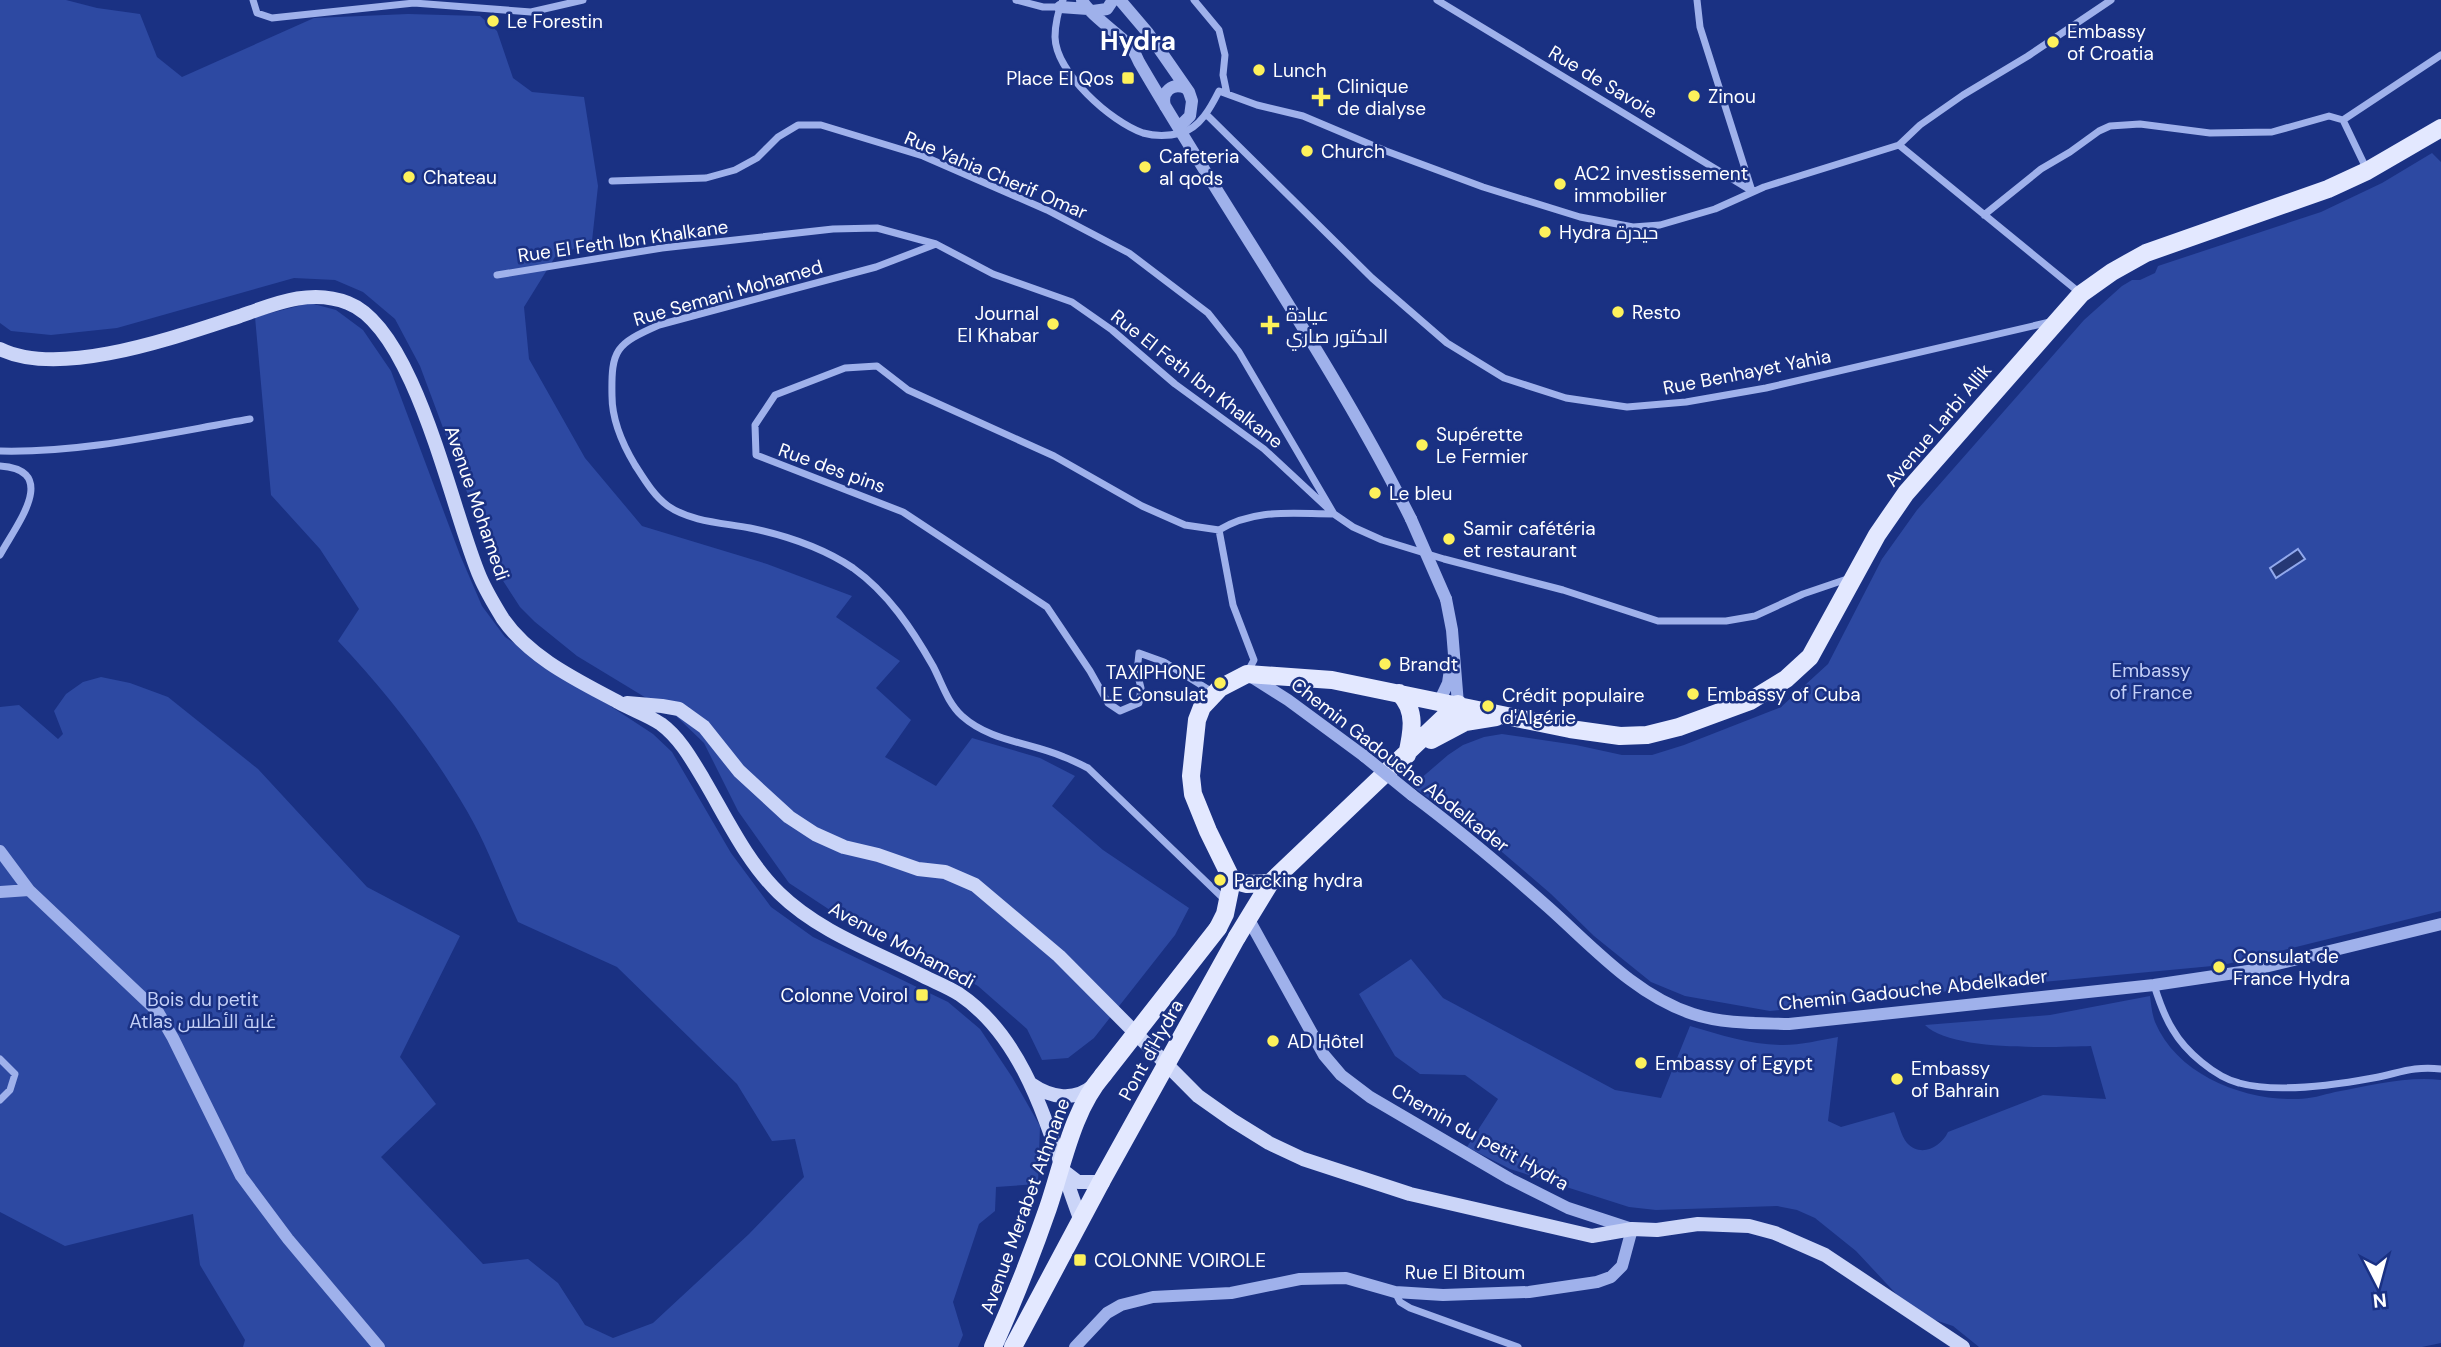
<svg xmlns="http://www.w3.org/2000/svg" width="2441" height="1347" font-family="'DM Sans',Cairo,sans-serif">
  <rect width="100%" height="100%" fill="#1a3183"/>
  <path fill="#2d49a2" d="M0 0H66L97 8 140 14 157 57 182 77 314 18 408 14 480 16 497 31 513 78 532 92 584 97 598 186 592 241 555 257 524 307 529 359 585 458 642 526 767 564 852 596 836 617 900 661 876 688 911 720 885 757 936 786 972 738 1040 758 1075 776 1052 806 1103 850 1189 908 1175 935 1094 1038 1068 1058 1042 1060 1027 1029 978 986 912 950 839 916 789 883 738 811 704 743 676 716 577 656 535 622 520 607 496 570 420 366 395 319 363 292 335 280 294 278 117 328 51 335 11 331 0 323Z
    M2432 153 2441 162V911L2223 965 1958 990 1770 1011 1685 996 1651 982 1594 936 1551 894 1502 852 1412 786 1448 755 1463 745 1484 737 1502 734 1576 745 1622 755H1652L1684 745 1781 707 1828 664 1882 559 1917 510 2084 320 2122 286 2132 280H2140L2155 273 2158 266 2321 212 2382 183Z
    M310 303 336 310 363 330 391 371 460 555 482 606 505 637 653 734 672 752 731 853 771 907 813 937 948 1002 980 1029 1012 1077 1040 1126 1038 1184 996 1187 995 1211 979 1224 953 1302 963 1335 958 1347H243L245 1340 200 1265 193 1214 65 1246 0 1212V707L19 705 58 739 63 734 54 711 66 694 83 682 101 677 130 683 168 697 258 769 367 887 460 936 400 1057 436 1104 381 1157 483 1264 528 1259 558 1283 585 1325 613 1338 653 1323 749 1234 804 1177 795 1139 772 1141 737 1084 617 967 518 922C501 885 487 845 467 811 431 749 387 693 338 641L359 609 320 549 271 495 255 317Z
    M1411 959 1443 998 1615 1090 1661 1098 1690 1026C1721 1035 1751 1045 1783 1045 1801 1045 1821 1040 1838 1037L1828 1121 1841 1127 1894 1112C1898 1121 1901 1136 1907 1143 1921 1158 1941 1147 1948 1132L2043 1095 2106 1099 2091 1046C2053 1047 1952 1052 1925 1025L2050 1015 2150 996C2151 1004 2152 1014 2155 1022 2177 1075 2244 1101 2298 1099 2310 1099 2323 1095 2335 1092 2370 1086 2406 1076 2441 1080V1343L2422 1347H1979L1953 1326 1914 1313 1856 1251 1815 1218 1797 1210 1777 1206 1656 1210 1629 1207 1510 1169 1467 1147 1498 1099 1465 1075 1420 1074 1395 1056 1359 994Z"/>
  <path fill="#263875" stroke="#92a9ed" stroke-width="2" d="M2298 549 2305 559 2276 578 2270 568Z"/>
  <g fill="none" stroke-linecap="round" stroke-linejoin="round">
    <path stroke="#9fb1eb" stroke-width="7" d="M253 0 257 13 272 18 414 3 531 12 583 0
      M1016 0 1043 7H1060
      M1063 0C1058 10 1055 26 1055 37 1056 73 1111 122 1143 133 1154 136 1169 136 1181 133 1200 128 1211 107 1219 91L1227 94 1223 75 1225 55 1219 30 1194 0
      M1437 0 1752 191
      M1697 0 1700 27 1752 191
      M1227 94 1257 105 1303 116 1386 151 1483 187 1580 217 1633 227 1660 225 1715 209 1764 187 1899 145 1920 125 1963 95 2028 56 2111 0
      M1207 115 1372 278 1447 343 1504 378 1566 398 1627 407 1686 402 1766 388 2050 322
      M2343 120 2367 170
      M1899 145 2080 293
      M612 181 706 178 735 170 757 158 778 137 798 125H821L923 156 1047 210 1129 253 1208 313 1239 352 1334 514C1292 514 1255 508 1219 530L1185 525 1142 506 1054 456 908 390 877 366 845 368 775 395 755 425 756 455 903 512 1047 607 1090 671 1108 703 1120 711 1139 703 1141 688 1137 672 1139 653 1164 662 1214 693
      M1984 215 2041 169 2070 152 2099 131 2110 126 2140 124 2210 133 2272 132 2329 116 2343 120 2441 55
      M936 244 876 267 659 325C616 344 611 349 612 396 612 419 623 445 635 465 644 479 654 496 668 506 691 522 724 523 750 528 784 535 823 548 853 568 888 593 912 629 933 666 942 683 947 702 962 716 991 742 1030 742 1064 757 1072 760 1080 764 1088 768L1227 902
      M497 275 662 248 833 229 877 228 936 244 993 274 1072 302 1112 330 1175 384 1264 449 1334 514 1353 527 1382 540 1444 559 1563 590 1658 621H1726L1755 616 1803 594 1850 578
      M0 451C84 453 168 433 250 419
      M0 466C62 470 14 528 0 555
      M1219 530 1233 605 1254 660 1247 673
      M2154 985C2159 1001 2164 1016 2173 1030 2185 1051 2215 1077 2239 1083 2275 1093 2335 1085 2373 1078 2400 1073 2412 1066 2441 1069
      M0 1059 15 1074 10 1090 0 1100
      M1395 1292 1400 1302 1410 1308 1518 1347"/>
    <path stroke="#9fb1eb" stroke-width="12" d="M1082 0C1087 12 1117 33 1128 44 1133 49 1136 55 1139 62 1228 215 1332 361 1411 519
      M1120 0 1148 33 1189 92 1192 101 1190 116 1179 127
      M1060 7 1088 9
      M1093 11 1107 9 1113 0
      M1165 106C1161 92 1172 82 1186 88
      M1446 599 1452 630 1458 704
      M1250 676 1288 700 1364 756
      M1439 702 1448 683 1451 663
      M1412 795C1459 830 1504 868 1548 907 1593 947 1635 995 1693 1014 1723 1024 1758 1023 1789 1024L2154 985 2248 971 2441 924
      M0 851 29 890 158 1012 173 1038 241 1176 288 1239 379 1347
      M0 892 29 890
      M1075 1347 1107 1313 1121 1305 1153 1297 1231 1293 1300 1279 1346 1278 1395 1292 1443 1295 1529 1292 1597 1282 1611 1277 1622 1266 1632 1229 1568 1208 1510 1179 1370 1097 1341 1075 1324 1055 1248 918"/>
    <path stroke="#cbd5f8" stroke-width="14" d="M0 349C61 379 178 336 240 316 274 304 311 288 348 303 416 329 452 513 480 577 486 591 495 606 503 619 530 658 577 680 618 702 632 710 648 715 661 724 680 738 692 760 704 780 727 819 747 862 779 893 819 932 874 951 923 976 935 982 948 987 959 994 1032 1043 1051 1144 1081 1221
      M627 703 662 706 679 709 704 727 739 771 789 817 815 834 844 847 878 855 918 869 945 872 975 885 1059 956 1198 1096 1232 1120 1269 1143 1303 1159 1410 1194 1592 1236 1632 1229 1657 1230 1698 1224 1749 1226 1775 1233 1825 1255 1963 1347
      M1031 1084C1051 1098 1075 1102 1094 1085
      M1061 1169 1078 1182H1101"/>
    <path stroke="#e3e8ff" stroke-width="18" d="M1399 693C1417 710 1412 733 1407 755
      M1431 740 1465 722 1496 717
      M1232 880 1208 831 1193 794 1191 776 1197 720 1202 707 1220 688 1247 674 1332 680 1570 729 1620 736 1647 735 1679 727 1750 701 1786 679 1810 657 1877 535 1906 493 2081 294 2112 272 2146 253 2328 189 2367 171 2441 128
      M1232 880 1247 884 1270 883
      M1218 928 1225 914 1232 880
      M1237 937 1270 883 1458 704
      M993 1347C1013 1302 1032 1254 1048 1208 1063 1164 1072 1111 1103 1075
      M1013 1347 1101 1182"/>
    <path stroke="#9fb1eb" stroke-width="12" d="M1411 519 1446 599
      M1364 756 1412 795"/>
    <path stroke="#e3e8ff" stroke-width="18" d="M1103 1075 1218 928
      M1101 1182 1237 937"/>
  </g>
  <g fill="#fdf15b" stroke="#1a3183" stroke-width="2.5">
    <circle cx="493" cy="21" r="7"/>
    <circle cx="2053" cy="42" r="7"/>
    <circle cx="1259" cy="70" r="7"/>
    <rect x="1121" y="71" width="14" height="14" rx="3.5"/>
    <circle cx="1694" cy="96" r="7"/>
    <path d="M1317.5 86.5h7v7h7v7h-7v7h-7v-7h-7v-7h7z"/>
    <circle cx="1307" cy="151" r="7"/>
    <circle cx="1145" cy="167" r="7"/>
    <circle cx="409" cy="177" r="7"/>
    <circle cx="1560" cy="184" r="7"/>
    <circle cx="1545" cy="232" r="7"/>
    <circle cx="1618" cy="312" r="7"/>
    <circle cx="1053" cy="324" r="7"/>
    <path d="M1266.5 314.5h7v7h7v7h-7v7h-7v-7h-7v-7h7z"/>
    <circle cx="1422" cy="445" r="7"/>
    <circle cx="1375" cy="493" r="7"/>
    <circle cx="1449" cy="539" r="7"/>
    <circle cx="1385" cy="664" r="7"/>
    <circle cx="1220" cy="683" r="7"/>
    <circle cx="1693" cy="694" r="7"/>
    <circle cx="1488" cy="706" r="7"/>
    <circle cx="1220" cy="880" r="7"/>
    <circle cx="2219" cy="967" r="7"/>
    <rect x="915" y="988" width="14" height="14" rx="3.5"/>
    <circle cx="1273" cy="1041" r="7"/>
    <circle cx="1641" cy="1063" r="7"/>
    <circle cx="1897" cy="1079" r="7"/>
    <rect x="1073" y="1253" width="14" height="14" rx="3.5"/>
  </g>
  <g text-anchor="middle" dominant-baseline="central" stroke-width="5" stroke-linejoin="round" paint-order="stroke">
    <g font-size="19" fill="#fff" stroke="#1a3183" text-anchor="start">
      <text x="507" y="21">Le Forestin</text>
      <text x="2067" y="31">Embassy<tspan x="2067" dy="22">of Croatia</tspan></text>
      <text x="1273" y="70">Lunch</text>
      <text x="1114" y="78" text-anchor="end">Place El Qos</text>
      <text x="1337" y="86">Clinique<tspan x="1337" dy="22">de dialyse</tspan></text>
      <text x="1708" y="96">Zinou</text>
      <text x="1321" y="151">Church</text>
      <text x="1159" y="156">Cafeteria<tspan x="1159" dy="22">al qods</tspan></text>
      <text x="1574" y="173">AC2 investissement<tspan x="1574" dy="22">immobilier</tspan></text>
      <text x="423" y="177">Chateau</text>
      <text x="1559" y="232">Hydra حيدرة</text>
      <text x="1632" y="312">Resto</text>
      <text x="1039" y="313" text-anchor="end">Journal<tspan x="1039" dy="22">El Khabar</tspan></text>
      <text x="1286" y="314">عيادة<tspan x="1286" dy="22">الدكتور صاري</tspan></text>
      <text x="1436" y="434">Supérette<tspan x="1436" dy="22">Le Fermier</tspan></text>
      <text x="1389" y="493">Le bleu</text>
      <text x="1463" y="528">Samir cafétéria<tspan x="1463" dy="22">et restaurant</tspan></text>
      <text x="1399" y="664">Brandt</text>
      <text x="1206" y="672" text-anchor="end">TAXIPHONE<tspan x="1206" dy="22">LE Consulat</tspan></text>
      <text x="1707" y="694">Embassy of Cuba</text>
      <text x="1502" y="695">Crédit populaire<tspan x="1502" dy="22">d'Algérie</tspan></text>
      <text x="1234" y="880">Parcking hydra</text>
      <text x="2233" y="956">Consulat de<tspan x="2233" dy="22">France Hydra</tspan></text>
      <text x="908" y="995" text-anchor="end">Colonne Voirol</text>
      <text x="1287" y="1041">AD Hôtel</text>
      <text x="1655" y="1063">Embassy of Egypt</text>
      <text x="1911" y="1068">Embassy<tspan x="1911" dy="22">of Bahrain</tspan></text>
      <text x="1094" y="1260">COLONNE VOIROLE</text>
    </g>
    <g font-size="19" fill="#fff" stroke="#1a3183">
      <text transform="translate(1603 82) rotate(31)">Rue de Savoie</text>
      <text transform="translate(996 175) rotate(23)">Rue Yahia Cherif Omar</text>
      <text transform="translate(623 241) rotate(-8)">Rue El Feth Ibn Khalkane</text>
      <text transform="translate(728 293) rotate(-16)">Rue Semani Mohamed</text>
      <text transform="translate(1747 372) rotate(-11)">Rue Benhayet Yahia</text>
      <text transform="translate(1197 379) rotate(38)">Rue El Feth Ibn Khalkane</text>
      <text transform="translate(1938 425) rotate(-50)">Avenue Larbi Allik</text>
      <text transform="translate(832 468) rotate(20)">Rue des pins</text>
      <text transform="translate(477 503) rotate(71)">Avenue Mohamedi</text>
      <text transform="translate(1400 765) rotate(38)">Chemin Gadouche Abdelkader</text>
      <text transform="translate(902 945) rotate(28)">Avenue Mohamedi</text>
      <text transform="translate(1913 990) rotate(-6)">Chemin Gadouche Abdelkader</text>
      <text transform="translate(1151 1050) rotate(-61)">Pont d'Hydra</text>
      <text transform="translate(1480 1137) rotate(29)">Chemin du petit Hydra</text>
      <text transform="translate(1025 1206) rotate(-70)">Avenue Merabet Athmane</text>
      <text x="1465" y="1272">Rue El Bitoum</text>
    </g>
    <g font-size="19" fill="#c4d0f8" stroke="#1a3183">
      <text x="2151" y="670">Embassy<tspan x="2151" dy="22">of France</tspan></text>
      <text x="203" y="999">Bois du petit<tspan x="203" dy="22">Atlas غابة الأطلس</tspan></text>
    </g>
    <g font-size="26" font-weight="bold" fill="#fff" stroke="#1a3183">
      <text x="1138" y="41">Hydra</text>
    </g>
  </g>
  <g transform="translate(2378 1284) rotate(174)" stroke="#1a3183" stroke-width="5" paint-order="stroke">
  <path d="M0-5L12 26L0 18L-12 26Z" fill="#ffffff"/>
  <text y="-10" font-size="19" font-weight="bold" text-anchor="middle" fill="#ffffff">N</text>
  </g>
</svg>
